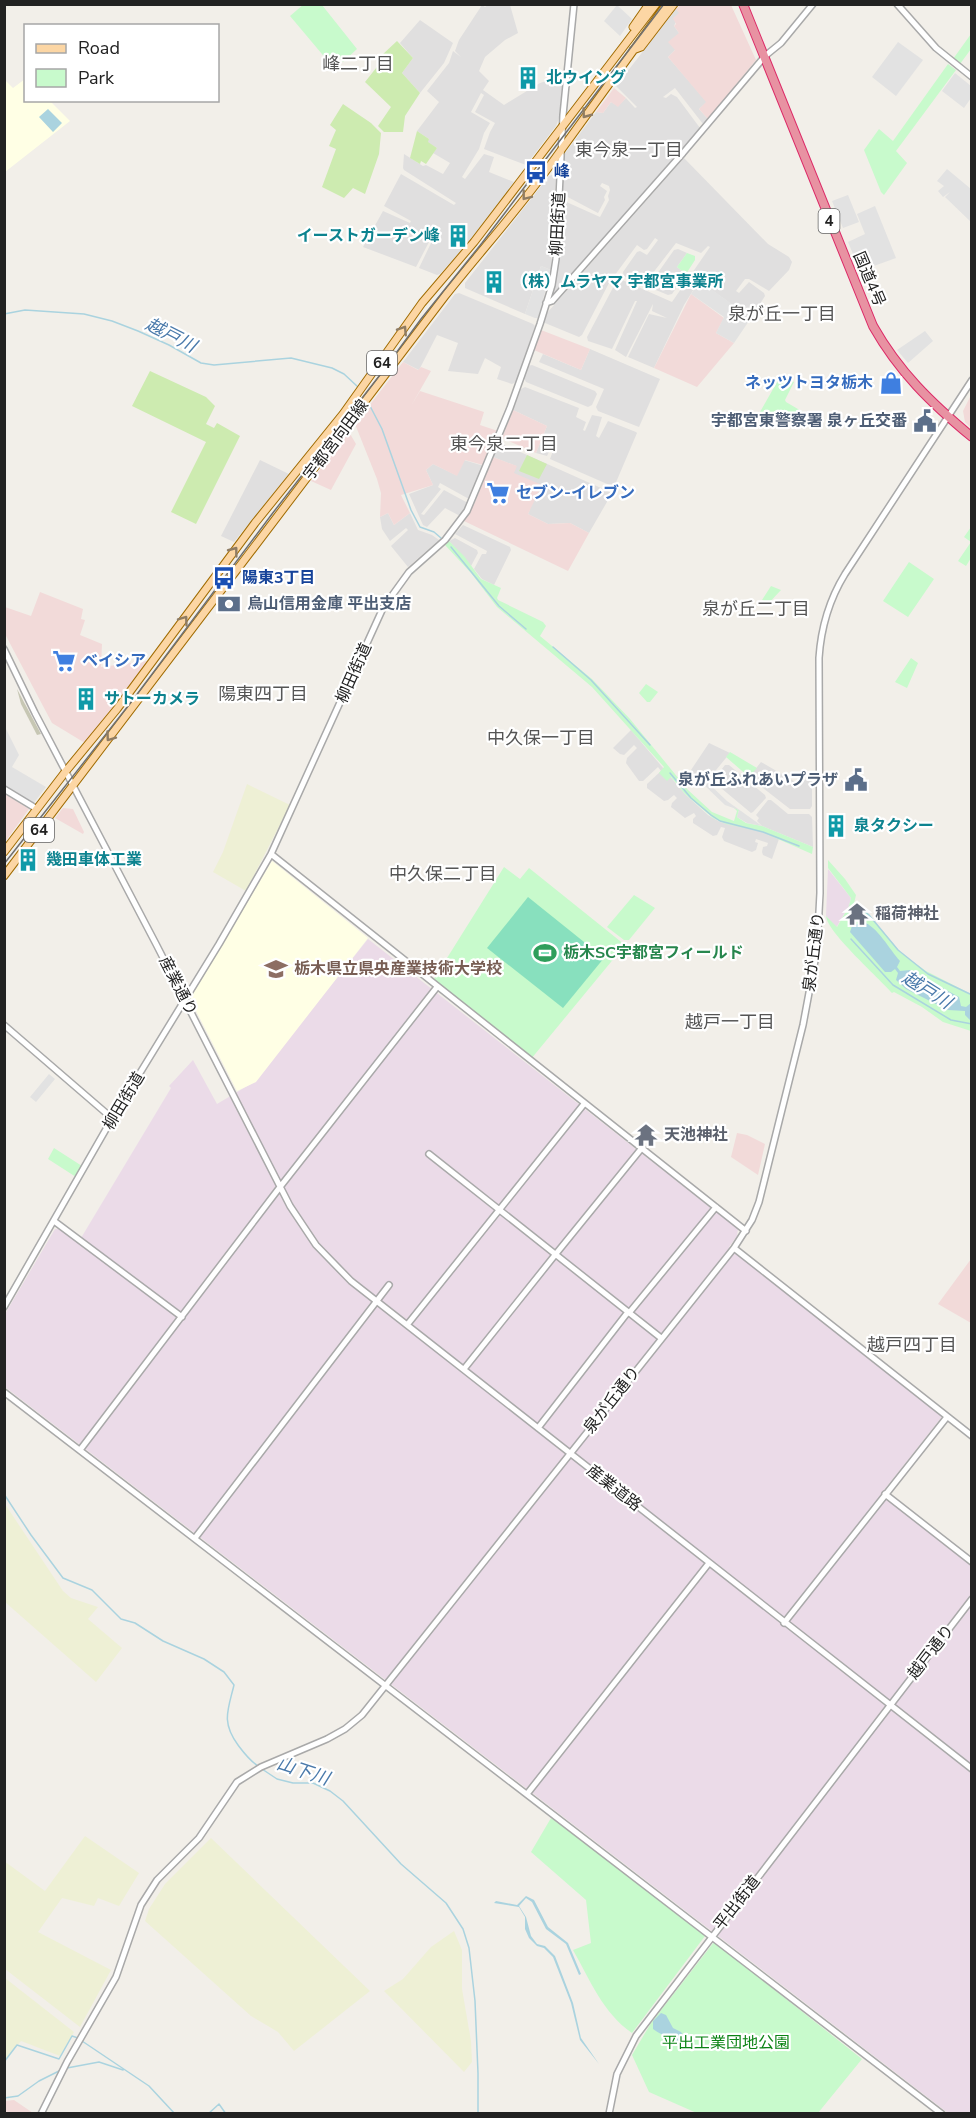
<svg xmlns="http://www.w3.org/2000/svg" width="976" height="2118" font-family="'Nunito Sans','Noto Sans JP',sans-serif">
  <rect width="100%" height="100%" fill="#f2efe9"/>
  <path fill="#e0dfdf" d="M482 5 485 7 488 5H510L518 33 505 40 485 57 479 71 489 81 483 90 504 105 540 83 561 76 563 78 559 118 556 126 526 165 484 149 490 132 495 123 475 112 484 95 481 93 471 112 490 123 484 133 479 149 462 177 465 179 484 154 494 157 489 172 514 182 467 244 440 274 437 275 419 268 431 243 429 242 416 267 363 247 383 211 410 223 411 221 384 206 401 174 454 205 456 203 404 170 403 168 404 154 423 166 426 165 443 174 450 163 433 153 437 148 427 142 429 139 417 131 439 102 427 91 449 63 453 51 461 57 455 51 459 40Z
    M676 9 680 13 674 26 679 33 675 50 668 57 707 102 699 109 708 119 703 124 675 88 663 97 666 98 671 94 677 97 700 128 556 293 552 292 561 250 562 200 600 217 609 200 608 196 610 190 609 186 602 183 600 186 607 191 604 197 605 200 598 213 562 194 563 159 566 152 596 112 603 113 611 102 618 106 626 98 635 108 637 107 616 86Z
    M420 20 453 43 444 63 420 93 402 73 413 58 400 43Z
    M684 158 768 244 789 257 792 262 789 270 769 291 749 279H745L736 291 739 293 749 282 764 293 765 296 751 318 699 281 684 305 654 368 628 357 649 314 667 318 652 311 653 304 626 357 615 350 637 301H635L612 349 588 341 587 337 617 280 620 279 672 302 710 247 708 246 701 253 676 243 646 282 641 284 624 276 623 272 637 252 640 251 647 255 658 240 655 238 647 249 644 250 637 245 609 283 582 335 579 337 545 323 543 321 547 313Z
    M552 175 556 176 551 270 541 266 525 314 465 288V283L549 176Z
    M678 249 687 253 677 267 686 274 672 294 668 295 651 288 650 284 674 250Z
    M459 293 533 324 535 326 516 382 512 384 497 379 501 367 485 358 478 374 448 371 458 343 437 335 419 370 403 362 455 294Z
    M590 349 660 379 639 427 598 411 596 407 604 389 539 362 543 354 581 370Z
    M532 365 595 391 597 394 592 405 588 407 526 382 524 378 528 366Z
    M525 387 579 408 576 417 586 422 583 430 585 431 592 415 602 417 596 436 599 438 608 421 636 432 637 433 614 487 550 459 556 443 554 441 547 456 536 453 547 426 513 410 521 389Z
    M500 443 610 492 611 495 589 533 570 523 548 524 528 514 530 509 513 472 516 466 493 457Z
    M260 460 289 474 234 542 221 536Z
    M464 460 484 466 469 499 440 483 438 487 441 489 421 514 424 515 444 490 468 503 460 516 445 508 427 527 423 525 409 494 433 485 426 470 433 464 456 475Z
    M388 513 394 525 410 513 418 530 432 535 439 540 408 567 391 546 408 530 406 528 390 541 382 529 380 517Z
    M463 525 510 547 511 550 494 585 482 579 474 569 482 554H486L487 551 455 534Z
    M455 538 477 550 478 553 471 566 449 541Z
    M631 730 685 794 708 815 720 822 760 831 779 839 772 859 763 855 762 852 763 847 767 846 768 843 756 839 755 842 758 843 756 850 752 852 724 841 722 837 725 828 721 827 717 835 713 836 693 823V819L696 816 694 813 685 818 671 807 672 803 677 798 674 795 668 800 664 801 647 788V784L661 771 658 767 643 781H639L626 763 627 758 637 748 634 745 624 755 620 754 613 748Z
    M709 743 730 753 712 775H707L701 782 694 776 691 770Z
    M761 762 797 783 807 779 812 780V806L810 809H790L749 777Z
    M725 765H729L765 795 766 798 753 812 751 813 715 783V778Z
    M768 800H771L788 814H809L812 817 813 847 762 826 757 821 759 818 756 815Z"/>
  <path fill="#f2dad9" d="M686 4 731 5 756 60 708 119 699 109 706 102 668 57 675 50 668 42 679 33 674 26 676 24 673 18 679 13 676 9 680 5Z
    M614 88 626 98 618 107 611 102 603 113 596 112Z
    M691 294 724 318 716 333 734 343 697 387 654 368Z
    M541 330 590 349 581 370 534 350Z
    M403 362 418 370 421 367 431 371 411 406 420 391 484 412 480 425 498 431 483 465 465 460 457 476 433 464 426 470 433 485 401 495 410 513 394 525 388 513 380 517 381 493 377 479 355 424Z
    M971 395V428L965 422 963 411Z
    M513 410 547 426 536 453 502 438Z
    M349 432 356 444 331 490 311 481Z
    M493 457 517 466 514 473 542 485 528 514 548 524 570 523 589 533 568 571 464 521 475 502Z
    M40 592 83 609 81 619 85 620 80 635 102 644 101 667 147 661 149 663 85 743 52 723 5 634V607L31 616Z
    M5 794 29 809 5 842Z
    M63 808 73 809 84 832 83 834 55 818Z
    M737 1133 747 1135 765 1144 758 1175 731 1157Z
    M971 1259V1323L938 1304Z
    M14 2100 33 2113H5V2101Z"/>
  <path fill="#ebdbe8" d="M828 869 851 898 849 906 836 928 826 916Z
    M368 939 738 1229 737 1236 729 1247 941 1416V1418L881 1494 971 1566V2113H948L5 1387V1314L55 1229H59L78 1243 171 1088 169 1086 193 1060 217 1104 254 1082Z"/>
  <path fill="#ffffe5" d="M4 79 13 88 25 79 26 100 50 101 70 121 5 172Z
    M272 861 368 938 256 1082 237 1091 190 999Z"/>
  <path fill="#c7c7b4" d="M17 689 41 734 37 735 21 704Z"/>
  <path fill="#eef0d5" d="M247 784 290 805 246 891 213 872 223 852Z
    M5 1504 63 1591 71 1598 98 1607 88 1619 122 1648 96 1682 5 1602Z
    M85 1836 139 1873 119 1906 98 1898 94 1906 62 1898 38 1932 111 1970 80 2027 5 1969 4 1861 45 1891Z
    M211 1838 370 1991 294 2051 278 2032 251 2016 145 1921 149 1909 165 1884Z
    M454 1931 462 1950V1989L471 2041 472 2062 464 2072 384 1991 403 1979 431 1947Z
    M5 1978 74 2032 60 2056 21 2041 5 2060Z"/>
  <path fill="#cdebb0" d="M397 41 413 58 402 73 420 93 405 116 403 132H384L378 126 391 107 365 82 384 58 382 55Z
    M343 104 371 123 381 133 379 154 365 194 353 188 344 198 322 187 336 149 329 146 336 130 330 125Z
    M417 131 429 139 428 142 437 148 426 164 421 161 420 164 410 158Z
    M150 371 206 397 215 406 206 424 214 428 217 423 240 436 196 524 171 512 206 442 132 406Z
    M527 455 547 464 539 479 519 471Z"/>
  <path fill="#c8facc" d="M304 4 322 5 357 49 343 62 335 53 327 60 290 16Z
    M971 34V49L960 64 953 59Z
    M948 64 956 70 896 151 907 163 884 195 881 192 864 150 879 129 893 141Z
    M687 253 695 256V260L686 274 677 267Z
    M781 375 794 382 785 400 786 402 803 412 794 426 760 412Z
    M971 527V558L966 566 958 561 971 542 964 537Z
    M449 541 464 556 481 579 501 588 497 598 498 600 543 622 546 626 540 636 592 679 630 719 688 790 712 812 734 821 737 811 733 807 739 810 737 817 746 823 762 826 813 847 812 854 760 831 726 824 713 818 685 794 671 777 667 781 659 773 664 767 592 687 497 607 471 573 445 545Z
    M909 562 934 579 908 617 883 601Z
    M771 586 781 590 768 604 762 600Z
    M911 658 918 663 907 688 895 682Z
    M646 684 658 692 650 702H647L639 693Z
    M730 752 757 768 749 777 726 757Z
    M828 860 845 879 856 895 852 912 856 917 864 911H866L901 953 926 971 971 994V1031L943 1022 922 1007 894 992 892 993C879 978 827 932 826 916L837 927 849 906 851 898 828 868Z
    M504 867 520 879 529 868 625 945 531 1059 432 982Z
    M634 895 655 908 629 940H624L607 927Z
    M54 1148 82 1166 76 1177 48 1159Z
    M551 1818 603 1855 705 1936 632 2033C603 2013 590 1980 573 1950L591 1943 586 1900 531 1852Z
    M714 1942 862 2059 818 2113 699 2114 649 2092 632 2055 651 2023Z"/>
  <path fill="#88e0be" d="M528 897 604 958 563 1008 487 948Z"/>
  <path fill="#e2e2e2" d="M617 5 632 19 620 36 604 21Z
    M898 42 923 60 896 96 872 77Z
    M955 73 971 86V98L964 108 942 91Z
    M947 169 971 189V222L945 197 950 192 943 197 938 191 944 186 937 181Z
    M848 195 859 222 843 228 832 201Z
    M875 206 896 258 860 271 848 242 865 234 857 214Z
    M541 266 551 270 538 318H535L525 314Z
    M700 281 751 318 734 343 716 333 724 317 691 294Z
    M925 331 933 341 908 363 897 350Z
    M6 729 19 755 12 767 46 787 33 804 5 787 4 730Z
    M704 779 727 801 762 826 747 823 737 817 739 810 725 805 701 782Z
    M49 1074 55 1079 36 1102 30 1097Z"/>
  <path fill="#aad3df" d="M48 109 62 123 53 132 39 117Z
    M863 922C877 926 890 950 900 961L897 967 900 971 910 970 959 997 961 1006 966 1007 971 1003V1021L965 1015V1011L948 1010 906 989 896 980 898 973 895 969 891 972H885L850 932 852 926Z
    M526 1896 534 1900 548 1927 568 1943 581 1974 579 1975 566 1944 546 1929 532 1902 526 1898 519 1906 526 1917 531 1936 537 1944 545 1946 555 1956 573 2003 581 2038 599 2064 580 2040 571 2003 553 1957 544 1948 537 1946 529 1938 525 1929V1917L519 1907 494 1903 496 1901 517 1905Z
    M661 2013 666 2015 673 2028 681 2032 689 2044 685 2050C675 2039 664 2037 653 2029V2021Z"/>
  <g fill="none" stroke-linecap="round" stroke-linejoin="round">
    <path stroke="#aad3df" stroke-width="1.5" d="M4 314 25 310 84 314 112 321 138 331 169 345 201 363 214 365 291 358 332 368 344 374 358 387
      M370 406 382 429 411 510 420 527 434 532 441 538
      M451 547 499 606 526 629
      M553 647 591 680 650 745
      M670 773 691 798 711 815 720 821 763 832 799 846
      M863 910 869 915 898 950 928 974 972 995
      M851 939 893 985 951 1020 972 1024
      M4 1494 31 1535 63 1578 92 1590 121 1619 135 1623 163 1641 204 1659 224 1672 234 1685C228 1710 221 1722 238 1745 244 1753 249 1760 258 1766
      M262 1769 277 1779 293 1783H313L330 1791 343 1801 401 1864 446 1903 463 1929 469 1948 475 2001 478 2073V2114
      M82 2041 149 2086 175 2114
      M4 2062 17 2045 59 2059 72 2036 78 2038
      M67 2068 99 2062 123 2070
      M4 2098 18 2096 39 2081 59 2071
      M208 2114 219 2104 226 2114"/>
    <g stroke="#a9a9a9" stroke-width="8">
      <path id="minor" d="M897 4 936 48 972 77
        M546 303 552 301 683 153 765 56 781 43 813 4
        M4 649 35 713 156 944 290 1206 316 1245 351 1281 972 1769
        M4 789 37 809
        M271 854 746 1231
        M4 1025 113 1119
        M429 1154 661 1338
        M54 1221 182 1317
        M734 1248 972 1436
        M4 1307 113 1117 219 944 271 854 383 608 409 572 445 540 467 511 510 408 540 324 552 285 556 259 563 115 574 4
        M629 1313 716 1207
        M407 1325 584 1104
        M464 1369 555 1255 641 1149
        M4 1392 942 2114
        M538 1428 628 1312
        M80 1450 280 1187 437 987
        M885 1494 972 1562
        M195 1538 389 1285
        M784 1623 947 1417
        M527 1794 709 1563
        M41 2114 67 2062 116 1977 141 1905 157 1880 199 1838 237 1782 261 1767 327 1739 345 1729 362 1715 734 1248 752 1220 759 1202 803 1025 817 950 820 893 819 658C821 628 829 600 845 574L972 380
        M609 2114 617 2074 636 2036 972 1599"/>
    </g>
    <g stroke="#a06b00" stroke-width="9">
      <path id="major" d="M633 27 649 4
        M633 50 641 47 674 4
        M4 852 66 771 117 709 255 523 343 414 422 303 474 242 656 4
        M4 876 445 296C480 252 518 210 551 164 590 111 628 57 667 4"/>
    </g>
    <g stroke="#dc2a67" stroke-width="10">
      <path id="highway" d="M743 4 873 326C899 372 931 403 972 437"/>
    </g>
    <use href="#minor" stroke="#fff" stroke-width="5"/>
    <use href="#major" stroke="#fcd6a4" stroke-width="7"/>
    <use href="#highway" stroke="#e892a2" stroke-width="8"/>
    <path stroke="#707070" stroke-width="1.5" d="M4 864 132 701 272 514 380 375 421 319 482 243 664 4"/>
  </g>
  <defs><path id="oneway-chevron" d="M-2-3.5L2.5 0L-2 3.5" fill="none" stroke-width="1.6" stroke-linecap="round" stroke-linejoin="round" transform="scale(1.5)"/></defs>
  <g stroke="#8f7c63">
    <use href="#oneway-chevron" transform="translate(586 114) rotate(127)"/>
    <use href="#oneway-chevron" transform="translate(526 196) rotate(128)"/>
    <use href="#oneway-chevron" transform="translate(403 330) rotate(-57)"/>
    <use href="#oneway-chevron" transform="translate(234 551) rotate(-53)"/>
    <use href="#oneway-chevron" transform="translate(184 620) rotate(-54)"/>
    <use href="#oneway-chevron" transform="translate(110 737) rotate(126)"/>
  </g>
  <defs>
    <g id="building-bare" transform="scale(1.8)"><path d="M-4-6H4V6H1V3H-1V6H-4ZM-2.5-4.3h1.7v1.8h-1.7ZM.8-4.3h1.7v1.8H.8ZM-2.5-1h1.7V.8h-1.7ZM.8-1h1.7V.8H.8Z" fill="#0f9aa8" stroke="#fff" stroke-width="2.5" paint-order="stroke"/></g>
    <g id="bus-bare" transform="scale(1.8)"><path d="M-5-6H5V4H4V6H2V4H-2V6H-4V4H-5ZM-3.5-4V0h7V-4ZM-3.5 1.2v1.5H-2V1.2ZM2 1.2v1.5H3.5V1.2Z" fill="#1a4fb4" stroke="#fff" stroke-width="2.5" paint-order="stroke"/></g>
    <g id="shop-bare" transform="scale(1.8)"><path d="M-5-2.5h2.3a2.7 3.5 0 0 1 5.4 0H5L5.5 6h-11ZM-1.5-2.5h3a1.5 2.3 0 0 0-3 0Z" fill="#3f7fe0" stroke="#fff" stroke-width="2.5" paint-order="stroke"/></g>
    <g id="civic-bare" transform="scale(1.8)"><path d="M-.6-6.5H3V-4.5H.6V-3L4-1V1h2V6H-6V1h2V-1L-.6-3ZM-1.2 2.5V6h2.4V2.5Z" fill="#5c6f8a" stroke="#fff" stroke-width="2.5" paint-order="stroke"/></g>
    <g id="supermarket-bare" transform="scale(1.8)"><path d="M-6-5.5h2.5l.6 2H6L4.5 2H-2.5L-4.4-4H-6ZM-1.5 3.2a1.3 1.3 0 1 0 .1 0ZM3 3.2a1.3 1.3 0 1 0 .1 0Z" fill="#3f7fe0" stroke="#fff" stroke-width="2.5" paint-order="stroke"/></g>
    <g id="bank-bare" transform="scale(1.8)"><path d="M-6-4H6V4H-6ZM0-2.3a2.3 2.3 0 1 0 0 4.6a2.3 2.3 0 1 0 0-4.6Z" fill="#5c6f8a" stroke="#fff" stroke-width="2.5" paint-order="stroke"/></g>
    <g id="temple-bare" transform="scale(1.8)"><path d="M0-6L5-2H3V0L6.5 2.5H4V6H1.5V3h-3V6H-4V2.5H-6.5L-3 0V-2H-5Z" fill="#6b7280" stroke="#fff" stroke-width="2.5" paint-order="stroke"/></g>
    <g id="stadium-bare" transform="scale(1.8)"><path d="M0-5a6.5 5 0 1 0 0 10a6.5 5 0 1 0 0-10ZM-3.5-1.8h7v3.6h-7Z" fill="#2e9e5b" stroke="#fff" stroke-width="2.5" paint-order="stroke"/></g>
    <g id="university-bare" transform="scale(1.8)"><path d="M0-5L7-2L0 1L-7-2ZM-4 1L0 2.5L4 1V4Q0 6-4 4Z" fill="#8d6e63" stroke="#fff" stroke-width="2.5" paint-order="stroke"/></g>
  </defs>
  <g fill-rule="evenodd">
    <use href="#building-bare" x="528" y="78"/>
    <use href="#bus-bare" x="536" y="172"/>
    <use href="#building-bare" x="458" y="236"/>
    <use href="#building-bare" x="494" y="282"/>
    <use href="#shop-bare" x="891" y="383"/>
    <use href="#civic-bare" x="925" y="421"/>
    <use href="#supermarket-bare" x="498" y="493"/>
    <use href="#bus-bare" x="224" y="578"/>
    <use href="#bank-bare" x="229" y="604"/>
    <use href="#supermarket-bare" x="64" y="661"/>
    <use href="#building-bare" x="86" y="699"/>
    <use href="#civic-bare" x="856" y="780"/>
    <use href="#building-bare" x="836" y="826"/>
    <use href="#building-bare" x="28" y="860"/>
    <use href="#temple-bare" x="857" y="914"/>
    <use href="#stadium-bare" x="545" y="953"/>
    <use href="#university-bare" x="276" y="969"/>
    <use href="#temple-bare" x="646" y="1135"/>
  </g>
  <g text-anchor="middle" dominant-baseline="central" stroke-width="4.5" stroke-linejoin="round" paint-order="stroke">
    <g fill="#fff" stroke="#646464" stroke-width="1.5">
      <rect x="818.5" y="209" width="21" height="24" rx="4.5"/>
      <rect x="367" y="351" width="30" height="24" rx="4.5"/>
      <rect x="24" y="818" width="30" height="24" rx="4.5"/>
    </g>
    <g font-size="15" font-weight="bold" fill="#222">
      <text x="829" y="221">4</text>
      <text x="382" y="363">64</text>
      <text x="39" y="830">64</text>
    </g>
    <g font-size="16" font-weight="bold" fill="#0d838f" stroke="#fff" text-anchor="start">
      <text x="546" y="78">北ウイング</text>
      <text x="440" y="236" text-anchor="end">イーストガーデン峰</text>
      <text x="512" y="282">（株）ムラヤマ 宇都宮事業所</text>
      <text x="104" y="699">サトーカメラ</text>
      <text x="854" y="826">泉タクシー</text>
      <text x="46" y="860">幾田車体工業</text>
    </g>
    <g font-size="16" font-weight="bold" fill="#164399" stroke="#fff" text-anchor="start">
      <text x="554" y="172">峰</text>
      <text x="242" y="578">陽東3丁目</text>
    </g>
    <g font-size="16" fill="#222" stroke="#fff">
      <text transform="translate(558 224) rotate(-87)">柳田街道</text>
      <text transform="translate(869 279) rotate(67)">国道4号</text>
      <text transform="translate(336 440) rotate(-53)">宇都宮向田線</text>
      <text transform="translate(354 673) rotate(-66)">柳田街道</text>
      <text transform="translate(814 952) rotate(-83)">泉が丘通り</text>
      <text transform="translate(178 986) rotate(63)">産業通り</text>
      <text transform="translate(124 1101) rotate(-59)">柳田街道</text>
      <text transform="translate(612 1400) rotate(-52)">泉が丘通り</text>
      <text transform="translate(614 1488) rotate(38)">産業道路</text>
      <text transform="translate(931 1652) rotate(-52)">越戸通り</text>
      <text transform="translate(737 1903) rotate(-52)">平出街道</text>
    </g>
    <g font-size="16" font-weight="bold" fill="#366cbe" stroke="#fff" text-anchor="start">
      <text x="873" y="383" text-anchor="end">ネッツトヨタ栃木</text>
      <text x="516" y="493">セブン-イレブン</text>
      <text x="82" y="661">ベイシア</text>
    </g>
    <g font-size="16" font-weight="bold" fill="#4e5e75" stroke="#fff" text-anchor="end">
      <text x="907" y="421">宇都宮東警察署 泉ヶ丘交番</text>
      <text x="247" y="604" text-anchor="start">烏山信用金庫 平出支店</text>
      <text x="838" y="780">泉が丘ふれあいプラザ</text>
    </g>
    <g font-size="16" font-weight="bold" fill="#5b616d" stroke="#fff" text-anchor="start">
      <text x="875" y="914">稲荷神社</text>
      <text x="664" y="1135">天池神社</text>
    </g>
    <g font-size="16" font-weight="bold" fill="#27864d" stroke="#fff" text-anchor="start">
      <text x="563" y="953">栃木SC宇都宮フィールド</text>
    </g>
    <g font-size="16" font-weight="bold" fill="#785e54" stroke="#fff" text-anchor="start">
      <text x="294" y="969">栃木県立県央産業技術大学校</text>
    </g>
    <g font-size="16" fill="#0c8416" stroke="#fff">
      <text x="726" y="2043">平出工業団地公園</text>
    </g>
    <g font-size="18" fill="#555" stroke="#fff">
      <text x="358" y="64">峰二丁目</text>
      <text x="629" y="150">東今泉一丁目</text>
      <text x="782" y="314">泉が丘一丁目</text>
      <text x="504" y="444">東今泉二丁目</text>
      <text x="756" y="609">泉が丘二丁目</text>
      <text x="263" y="694">陽東四丁目</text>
      <text x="541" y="738">中久保一丁目</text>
      <text x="443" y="874">中久保二丁目</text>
      <text x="730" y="1022">越戸一丁目</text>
      <text x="912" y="1345">越戸四丁目</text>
    </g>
    <g font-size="18" font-style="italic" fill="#4a7aab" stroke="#fff">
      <text transform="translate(171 335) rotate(27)">越戸川</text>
      <text transform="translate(927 990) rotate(32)">越戸川</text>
      <text transform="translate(303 1771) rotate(18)">山下川</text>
    </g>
  </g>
  <rect width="976" height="2118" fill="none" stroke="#222222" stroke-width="12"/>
  <rect x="24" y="24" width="195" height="78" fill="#ffffff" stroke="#a7a7a7" stroke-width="1.5"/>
  <rect x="36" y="44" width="30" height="9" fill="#fcd6a4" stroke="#a7a7a7" stroke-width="1.5"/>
  <text x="78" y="54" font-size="18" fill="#222222">Road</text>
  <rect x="36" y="69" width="30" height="18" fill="#c8facc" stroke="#a7a7a7" stroke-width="1.5"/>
  <text x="78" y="84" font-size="18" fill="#222222">Park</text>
</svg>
